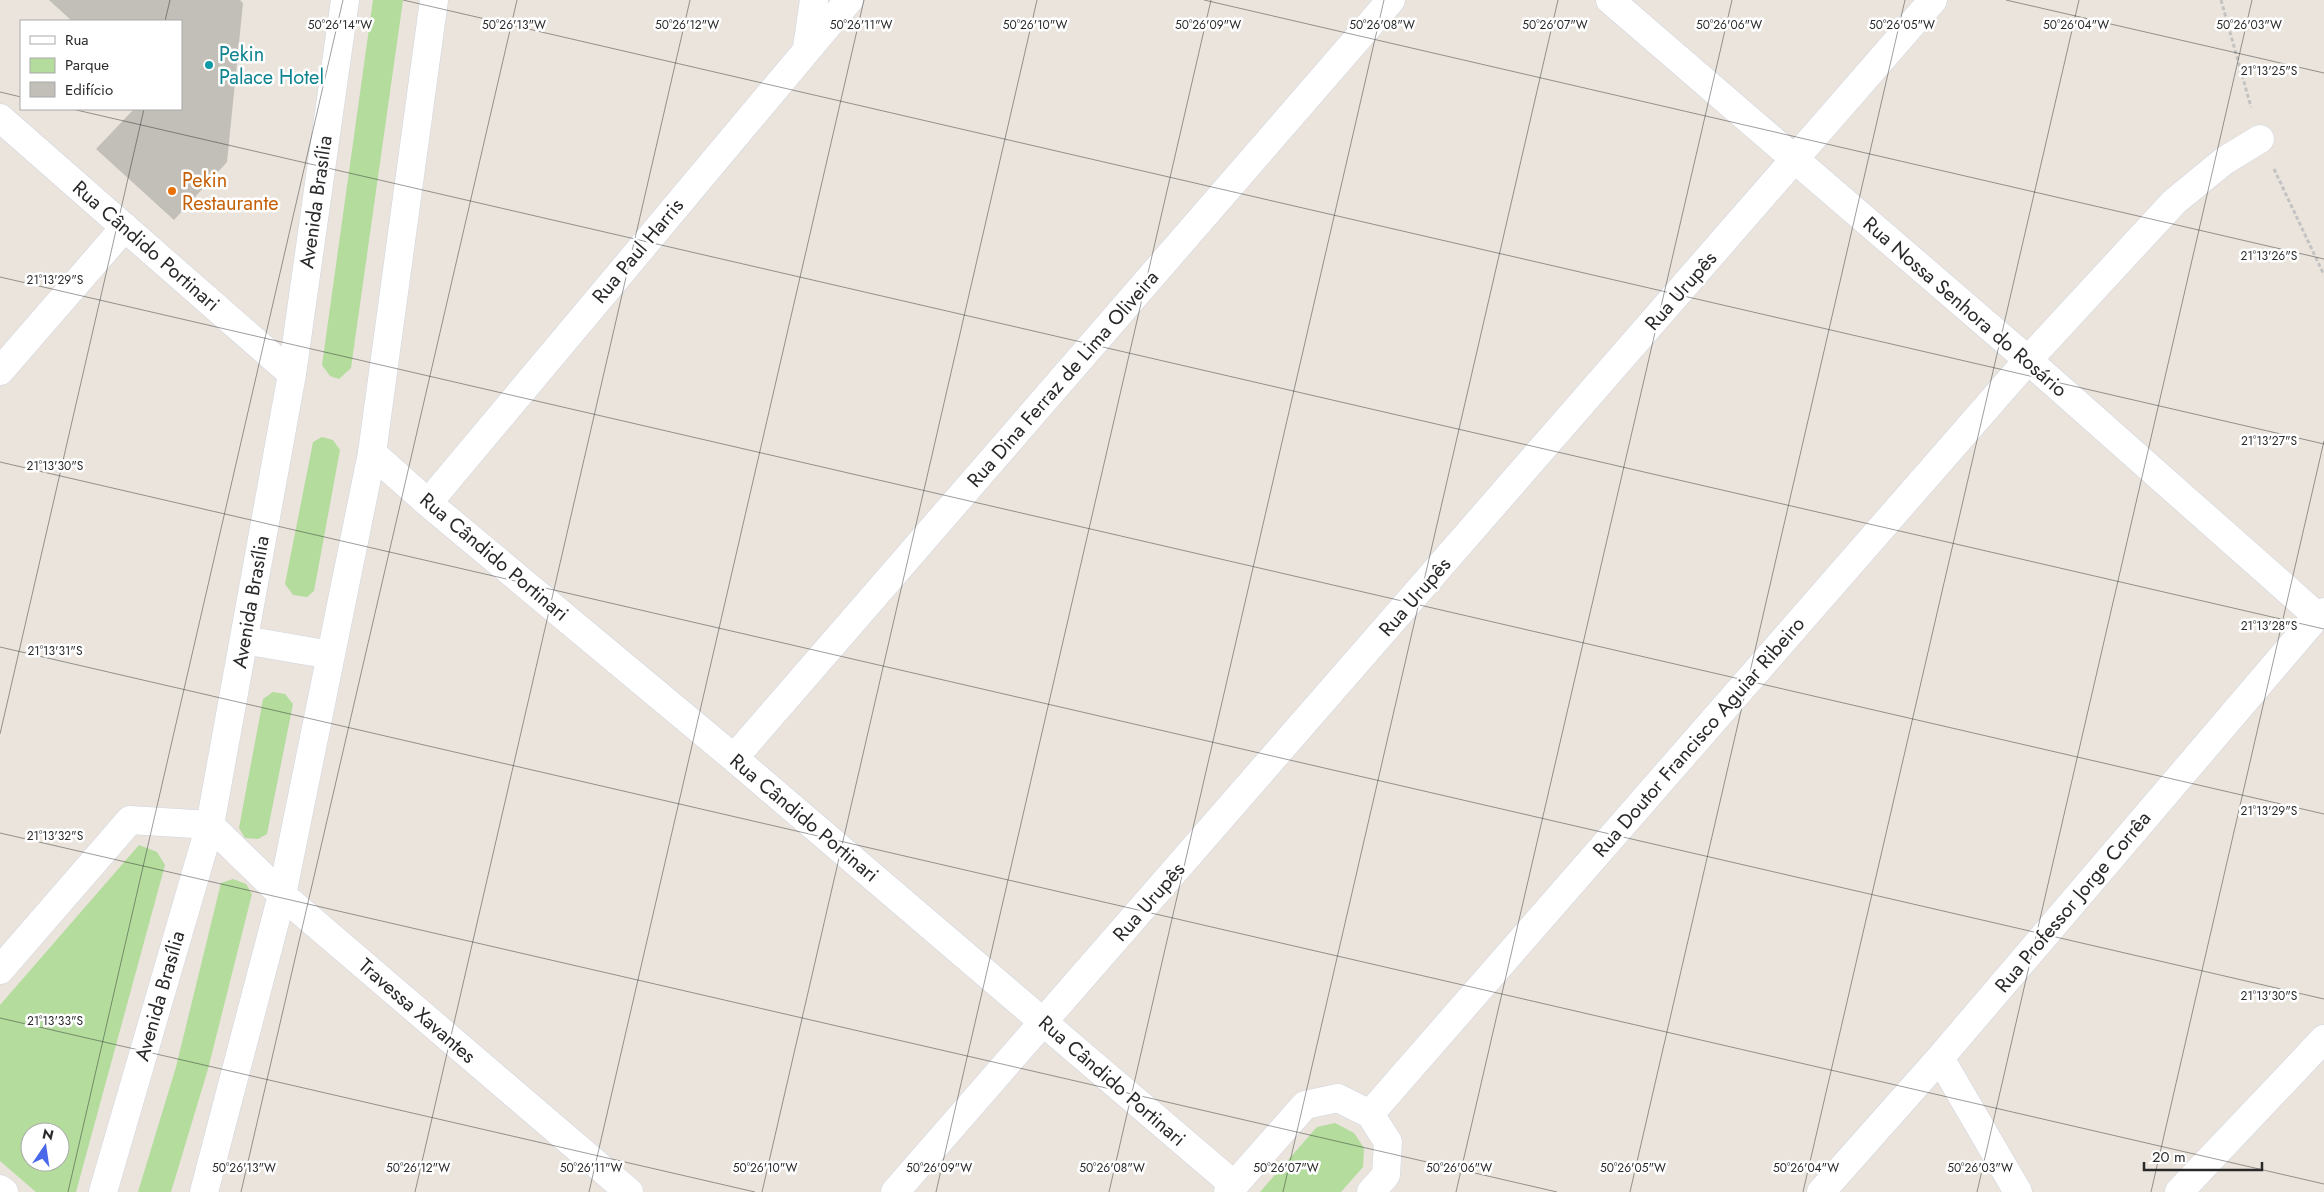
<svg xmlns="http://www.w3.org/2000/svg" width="2324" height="1192" font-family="Jost,sans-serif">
  <rect width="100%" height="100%" fill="#eae4dc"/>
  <path fill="#b3dc9d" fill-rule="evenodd" d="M373 0H403L351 368 339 379 330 376 322 365Z
    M322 437 333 440 340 450 314 591 307 597 293 595 285 584 313 442Z
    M273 692 285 694 293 704 267 834 258 839 245 838 239 828 263 699Z
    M139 845 157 852 165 865 76 1192H36L0 1161V1005ZM30 1132H60V1162H30Z
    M233 879 246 884 252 894 208 1069 171 1192H138L176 1067 221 883Z
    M1335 1123 1354 1133 1364 1148 1363 1167 1341 1192H1260L1317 1127Z"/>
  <path fill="#c2beb8" d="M49 0H240L243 3 227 162 174 220 96 149 134 109H181V21H72Z"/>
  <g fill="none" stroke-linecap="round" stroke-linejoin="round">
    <g stroke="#d1d4e0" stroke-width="29">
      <path id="street" d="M1610 0 2028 360 2317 616
        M807 48 814 0
        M0 118 292 374
        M0 371 125 227
        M372 453 428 503 734 758 1234 1185
        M428 503 849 0
        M734 758 1391 0
        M0 970 130 820 210 825 282 895 629 1192
        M1940 1058 2018 1192
        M1370 1114 2028 360 2174 202 2224 161 2260 139
        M0 1189 4 1192
        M895 1192 1933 0
        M1228 1192 1305 1105 1338 1098 1370 1114 1388 1142 1386 1175 1371 1192
        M1821 1192 1940 1058 2317 616 2324 612
        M2179 1192 2324 1039"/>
    </g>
    <g stroke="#d1d4e0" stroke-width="29">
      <path id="secondary" d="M244 640 331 655
        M103 1192 210 825 292 374 345 0
        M204 1192 282 895 372 453 434 0"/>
    </g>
    <path stroke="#c3c3c3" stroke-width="3" stroke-dasharray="4 2.5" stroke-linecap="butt" d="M2221 0 2251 107
      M2274 169 2324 275"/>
    <use href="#street" stroke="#fff" stroke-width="28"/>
    <use href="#secondary" stroke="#fff" stroke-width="28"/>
  </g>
  <path fill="none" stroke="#292929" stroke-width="1" stroke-opacity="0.45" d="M403 0 2324 444M1204 0 2324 259M2006 0 2324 73M165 21 170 0M0 92 21 97M72 109 2324 629M0 277 2324 814M0 462 2324 999M0 647 2324 1184M0 734 144 109M0 833 1557 1192M0 1018 755 1192M68 1192 343 0M241 1192 517 0M415 1192 690 0M589 1192 864 0M762 1192 1037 0M936 1192 1211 0M1109 1192 1384 0M1283 1192 1558 0M1456 1192 1732 0M1630 1192 1905 0M1803 1192 2079 0M1977 1192 2252 0M2151 1192 2324 441"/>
  <circle fill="#0f9aa8" stroke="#fff" stroke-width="2" cx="209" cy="65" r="5"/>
  <circle fill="#e8710a" stroke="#fff" stroke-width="2" cx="172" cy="191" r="5"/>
  <g text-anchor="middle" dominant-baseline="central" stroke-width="5" stroke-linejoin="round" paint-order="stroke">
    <g font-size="20" fill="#0d838f" stroke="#fff" text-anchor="start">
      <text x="219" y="54">Pekin<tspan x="219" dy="23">Palace Hotel</tspan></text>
    </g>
    <g font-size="20" fill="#c56008" stroke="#fff" text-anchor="start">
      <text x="182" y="180">Pekin<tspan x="182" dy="23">Restaurante</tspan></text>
    </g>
    <g font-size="20" fill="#292929" stroke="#fff">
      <text transform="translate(316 202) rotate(-82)">Avenida Brasília</text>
      <text transform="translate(146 246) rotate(41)">Rua Cândido Portinari</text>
      <text transform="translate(638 251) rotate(-50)">Rua Paul Harris</text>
      <text transform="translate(1681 291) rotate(-49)">Rua Urupês</text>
      <text transform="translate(1965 307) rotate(41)">Rua Nossa Senhora do Rosário</text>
      <text transform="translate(1063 379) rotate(-49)">Rua Dina Ferraz de Lima Oliveira</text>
      <text transform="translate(494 557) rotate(40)">Rua Cândido Portinari</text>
      <text transform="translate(1415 597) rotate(-49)">Rua Urupês</text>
      <text transform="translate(251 602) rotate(-80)">Avenida Brasília</text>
      <text transform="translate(1699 737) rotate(-49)">Rua Doutor Francisco Aguiar Ribeiro</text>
      <text transform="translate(804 818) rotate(40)">Rua Cândido Portinari</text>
      <text transform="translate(1149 902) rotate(-49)">Rua Urupês</text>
      <text transform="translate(2073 902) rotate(-50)">Rua Professor Jorge Corrêa</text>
      <text transform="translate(160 996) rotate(-74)">Avenida Brasília</text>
      <text transform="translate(417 1011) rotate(41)">Travessa Xavantes</text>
      <text transform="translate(1112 1081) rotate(41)">Rua Cândido Portinari</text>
    </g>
  </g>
  <g font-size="12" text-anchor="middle" fill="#292929" stroke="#fff" stroke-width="5" stroke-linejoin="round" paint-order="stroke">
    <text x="340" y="29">50°26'14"W</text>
    <text x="514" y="29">50°26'13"W</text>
    <text x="687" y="29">50°26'12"W</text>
    <text x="861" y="29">50°26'11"W</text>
    <text x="1035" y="29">50°26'10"W</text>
    <text x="1208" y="29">50°26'09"W</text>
    <text x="1382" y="29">50°26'08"W</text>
    <text x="1555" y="29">50°26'07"W</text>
    <text x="1729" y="29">50°26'06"W</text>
    <text x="1902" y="29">50°26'05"W</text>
    <text x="2076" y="29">50°26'04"W</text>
    <text x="2249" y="29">50°26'03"W</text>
    <text x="2269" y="75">21°13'25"S</text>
    <text x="2269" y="260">21°13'26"S</text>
    <text x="55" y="284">21°13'29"S</text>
    <text x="2269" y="445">21°13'27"S</text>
    <text x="55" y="470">21°13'30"S</text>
    <text x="2269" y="630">21°13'28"S</text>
    <text x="55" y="655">21°13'31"S</text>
    <text x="2269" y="815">21°13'29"S</text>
    <text x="55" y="840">21°13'32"S</text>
    <text x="2269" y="1000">21°13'30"S</text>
    <text x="55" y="1025">21°13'33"S</text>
    <text x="244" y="1172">50°26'13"W</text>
    <text x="418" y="1172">50°26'12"W</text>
    <text x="591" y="1172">50°26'11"W</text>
    <text x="765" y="1172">50°26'10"W</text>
    <text x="939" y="1172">50°26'09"W</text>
    <text x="1112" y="1172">50°26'08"W</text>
    <text x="1286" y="1172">50°26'07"W</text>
    <text x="1459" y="1172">50°26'06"W</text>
    <text x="1633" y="1172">50°26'05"W</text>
    <text x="1806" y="1172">50°26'04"W</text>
    <text x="1980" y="1172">50°26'03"W</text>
  </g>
  <rect x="20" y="20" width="162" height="90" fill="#ffffff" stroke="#a9a9a9"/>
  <rect x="30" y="36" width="25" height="8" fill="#ffffff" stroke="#a9a9a9"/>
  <text x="65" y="45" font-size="15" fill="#292929">Rua</text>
  <rect x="30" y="58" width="25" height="15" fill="#b3dc9d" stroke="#a9a9a9"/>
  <text x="65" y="70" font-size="15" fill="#292929">Parque</text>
  <rect x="30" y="82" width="25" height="15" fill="#c2beb8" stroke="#a9a9a9"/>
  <text x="65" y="95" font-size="15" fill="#292929">Edifício</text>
  <g transform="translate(45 1147) rotate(13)"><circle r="24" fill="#ffffff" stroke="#a9a9a9"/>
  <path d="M0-4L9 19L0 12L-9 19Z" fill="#4968ea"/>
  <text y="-8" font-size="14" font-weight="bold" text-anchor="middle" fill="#292929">N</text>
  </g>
  <path d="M2144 1162v8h118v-8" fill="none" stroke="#292929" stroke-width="2.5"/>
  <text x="2152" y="1162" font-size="15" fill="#292929" stroke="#ffffff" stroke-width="4" paint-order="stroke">20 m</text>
</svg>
